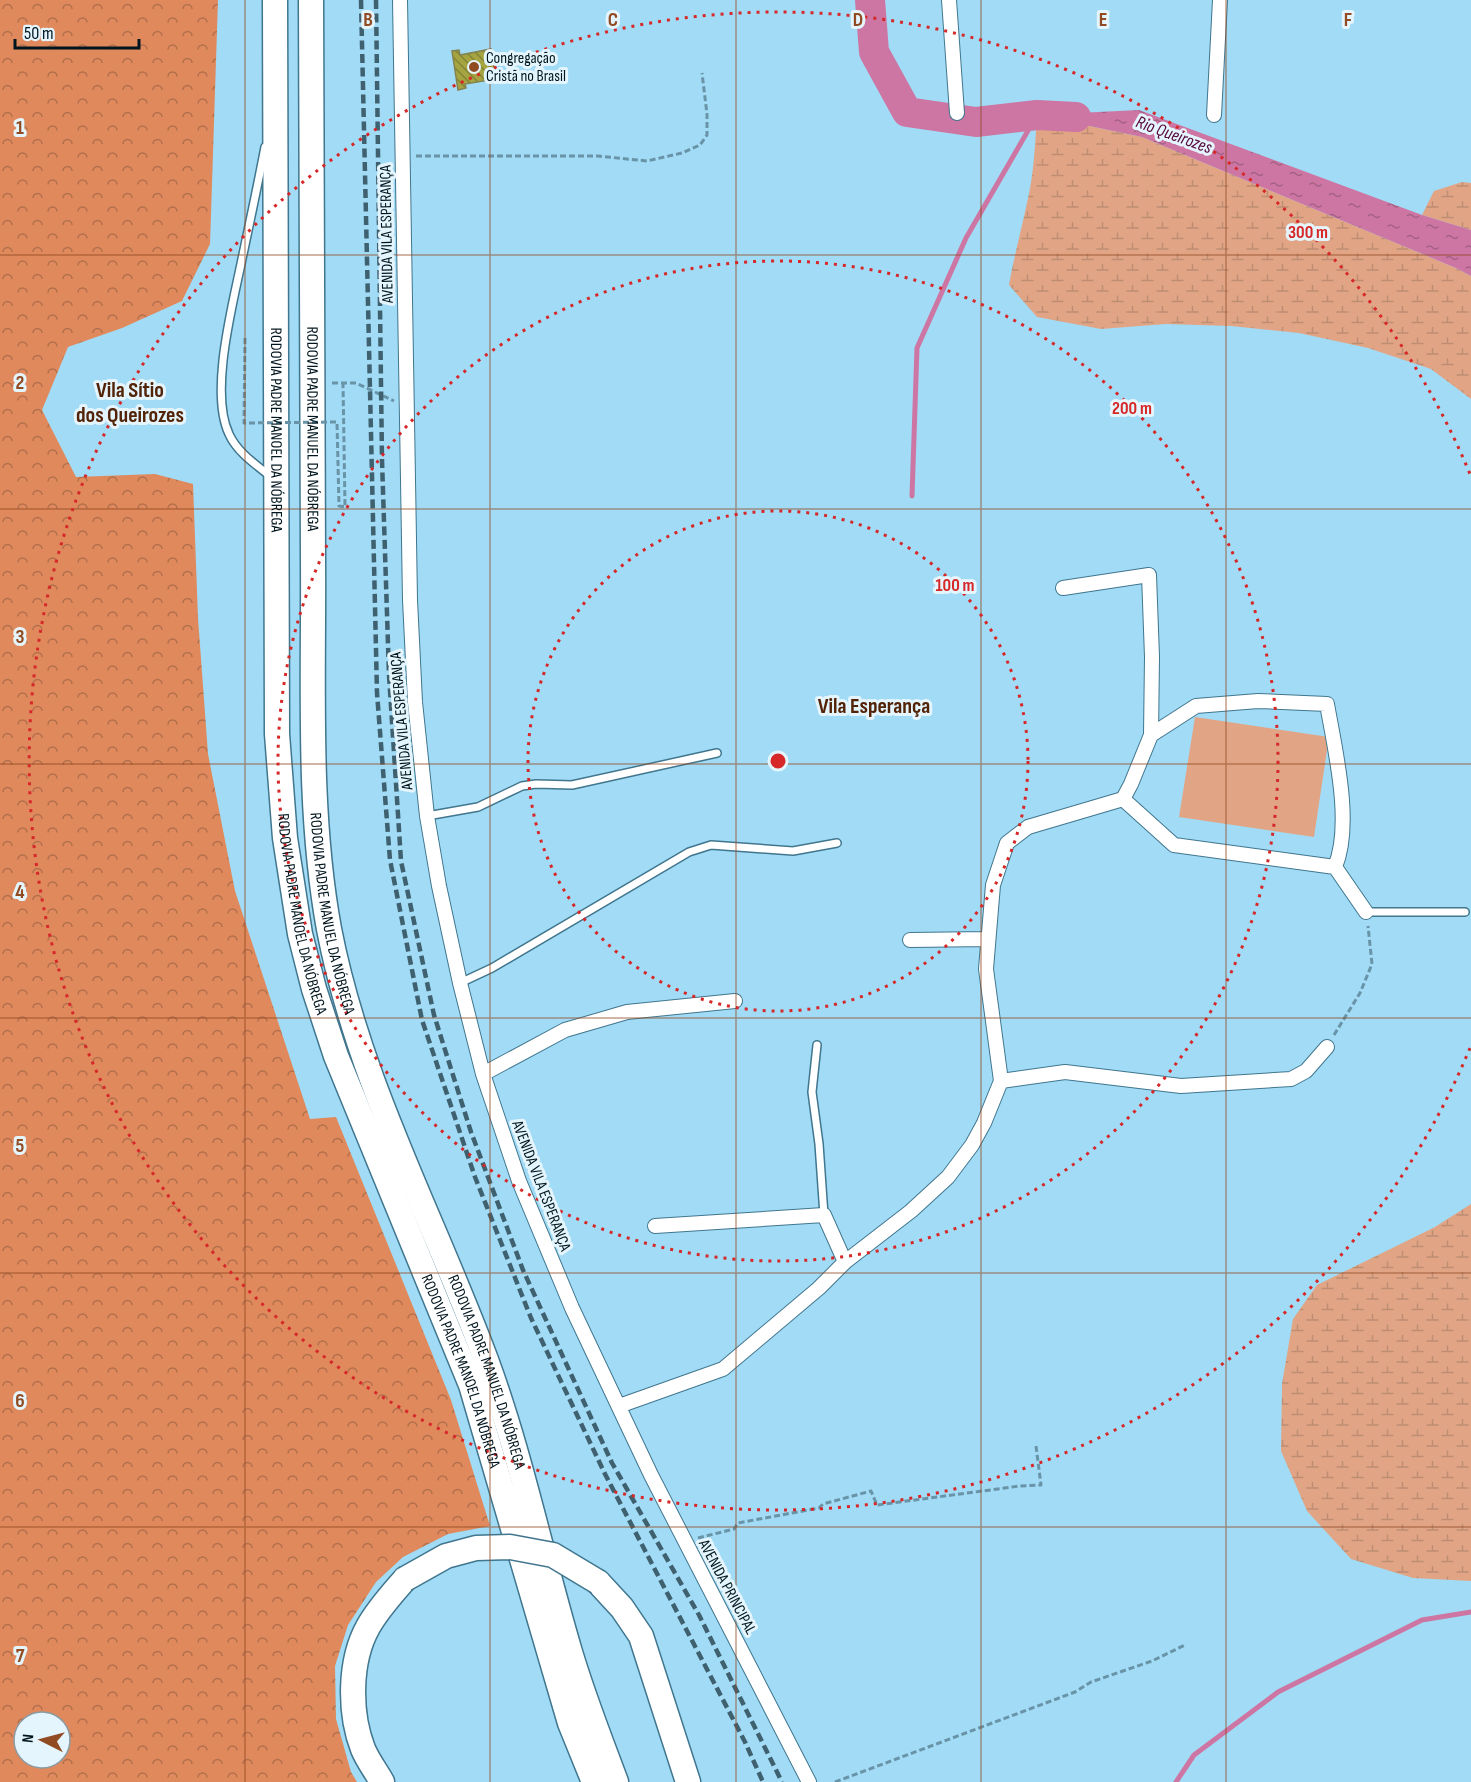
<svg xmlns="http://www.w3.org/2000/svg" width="1471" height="1782" font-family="'Sofia Sans Condensed',sans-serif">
  <defs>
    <pattern id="forest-crowns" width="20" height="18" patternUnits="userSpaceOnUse" patternTransform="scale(1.5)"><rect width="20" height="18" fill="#df895c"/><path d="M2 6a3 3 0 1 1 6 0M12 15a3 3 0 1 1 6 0" fill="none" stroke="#b26f4b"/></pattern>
    <pattern id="wetland-marsh" width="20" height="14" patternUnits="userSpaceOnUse" patternTransform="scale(1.5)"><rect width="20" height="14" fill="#e1a586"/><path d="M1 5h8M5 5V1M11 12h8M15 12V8" fill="none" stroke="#bf8d73"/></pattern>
    <pattern id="water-ripples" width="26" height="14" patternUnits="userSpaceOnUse" patternTransform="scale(1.5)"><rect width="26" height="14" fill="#cd76a3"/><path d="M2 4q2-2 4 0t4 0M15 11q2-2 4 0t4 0" fill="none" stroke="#a46084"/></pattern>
    <pattern id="building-back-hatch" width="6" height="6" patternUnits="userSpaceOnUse" patternTransform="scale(1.5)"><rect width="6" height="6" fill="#a5a441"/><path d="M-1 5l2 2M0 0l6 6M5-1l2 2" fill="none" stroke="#848436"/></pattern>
  </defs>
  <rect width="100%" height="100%" fill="#a2dbf5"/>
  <path fill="url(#forest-crowns)" fill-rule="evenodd" d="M0 0H218L210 244 182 301 122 328 68 347 42 410 76 477 155 474 193 484 198 618 208 754 235 891 310 1119 336 1117 451 1400 490 1526 448 1534 403 1557 376 1582 348 1625 335 1666 336 1719 351 1772 357 1782H0ZM24 1722H60V1758H24Z"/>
  <path fill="url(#wetland-marsh)" d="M1037 115 1142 137 1456 268 1471 276V399L1431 369 1368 348 1299 333 1231 326 1166 324 1101 329 1037 317 1009 285C1014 257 1021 231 1027 203 1034 174 1035 145 1037 115Z
    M1462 182 1471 183V230L1422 215 1434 191Z
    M1471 1204V1581L1413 1578 1351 1559 1307 1511 1281 1451 1282 1384 1293 1319 1317 1285 1435 1227Z"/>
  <path fill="#e1a586" d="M1195 717 1329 737 1314 837 1179 817Z"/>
  <path fill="url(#water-ripples)" d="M1139 110 1422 215 1471 230V276L1456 268 1142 137 1037 115Z"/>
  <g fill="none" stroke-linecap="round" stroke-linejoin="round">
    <path stroke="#cd76a3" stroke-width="5" d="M912 496 917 348 966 238 1037 115
      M1176 1782 1194 1755 1278 1692 1422 1620 1471 1612"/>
    <path stroke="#cd76a3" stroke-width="30" d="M870 0 874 52 907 112 976 122 1037 115 1076 117"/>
  </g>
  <path fill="url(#building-back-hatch)" stroke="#838352" stroke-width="1.5" d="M491 49 496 79 465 84 466 88 458 90 452 51 459 50 460 55Z"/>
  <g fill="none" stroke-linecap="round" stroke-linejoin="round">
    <g stroke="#40768e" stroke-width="10">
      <path id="lane" d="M265 147C258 184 250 221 242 259 233 304 209 392 229 434 237 452 255 464 270 476
        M427 816 478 807 522 786 536 784 572 785 717 753
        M1366 912H1465
        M460 983 492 968 689 852 711 845 793 851 837 843
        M817 1045 812 1092 819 1144 824 1215"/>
    </g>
    <g stroke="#40768e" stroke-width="16">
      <path id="street" d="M400 0 410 600 415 702 427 816 439 886 460 983 483 1074 519 1181 572 1308 651 1475 809 1782
        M949 0 957 113
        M1214 115 1220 0
        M1063 588 1149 575 1152 657 1151 735 1131 784 1123 799 1174 845 1335 867 1366 912
        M1151 735 1196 706 1258 701 1327 704C1335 750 1353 824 1335 867
        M910 940 987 939
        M483 1074 565 1030 627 1012 735 1001
        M1001 1081 1065 1072 1181 1086 1291 1079 1306 1071 1327 1047
        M655 1226 824 1215 845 1262
        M619 1406 723 1369 819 1288 845 1262 911 1211 948 1177 972 1145 984 1123 1001 1081 986 969 993 885 1007 843 1028 827 1123 799"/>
    </g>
    <g stroke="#40768e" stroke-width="27">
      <g id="highway">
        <path id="s1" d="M275 0 277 734 285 838 300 934 314 989 336 1056 471 1385 570 1723 594 1782"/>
        <path id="s2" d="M311 0C312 187 312 374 313 561 314 682 307 809 329 929 358 1080 433 1217 486 1360 521 1455 541 1555 570 1652 583 1696 600 1739 616 1782"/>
        <path d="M598 1582 622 1608 641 1636 688 1782"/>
        <path d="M382 1782C376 1771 368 1761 363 1749 349 1713 349 1661 368 1627 378 1609 392 1594 405 1579"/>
      </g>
    </g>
    <path stroke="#6994a8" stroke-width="3" stroke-dasharray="6 3" stroke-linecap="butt" d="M416 156H598L647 161 682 153 700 145 707 135V114L702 73
      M332 383H356L394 401
      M1334 1035 1360 993 1372 964 1368 926
      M698 1538 734 1529 738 1523 819 1508 823 1504 871 1491 877 1505 1020 1486 1041 1485 1036 1446
      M835 1782 1075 1692 1091 1682 1152 1661 1185 1645"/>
    <use href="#lane" stroke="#fff" stroke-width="7"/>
    <use href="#street" stroke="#fff" stroke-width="14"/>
    <use href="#highway" stroke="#fff" stroke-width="24"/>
    <path stroke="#3e606f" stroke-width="4.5" stroke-dasharray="9 4.5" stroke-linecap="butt" d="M361 0 377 693 390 860 422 1020 475 1177 531 1318 605 1474 745 1742 763 1782
      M376 0 382 460 389 675 401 861 434 1015 471 1132 523 1270 612 1463 699 1615 782 1782"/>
    <g stroke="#40768e" stroke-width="27" stroke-linecap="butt">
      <path id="highway-bridge" d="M405 1579 446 1556 476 1548 510 1547 553 1555 598 1582"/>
    </g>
    <path stroke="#6994a8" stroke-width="3" stroke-dasharray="6 3" stroke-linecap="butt" d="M245 338 244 423 337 422 339 506 345 507 343 383"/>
    <use href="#highway-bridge" stroke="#fff" stroke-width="24"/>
  </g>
  <path fill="none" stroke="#914b23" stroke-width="1.5" stroke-opacity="0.55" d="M245 0V1782M490 0V1782M736 0V1782M981 0V1782M1226 0V1782M0 255H1471M0 509H1471M0 764H1471M0 1018H1471M0 1273H1471M0 1527H1471"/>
  <g fill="none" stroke="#d62828" stroke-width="3" stroke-dasharray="3 6">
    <circle cx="778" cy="761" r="250"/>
    <circle cx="778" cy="761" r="500"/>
    <path d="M1470 1048A749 749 0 1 1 1470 474"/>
  </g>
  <circle fill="#914b23" stroke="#e5f5fd" stroke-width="2" cx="474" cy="67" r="6"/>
  <g text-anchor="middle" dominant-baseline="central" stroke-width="6" stroke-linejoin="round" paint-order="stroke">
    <g font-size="16" fill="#01151e" stroke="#e5f5fd" text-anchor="start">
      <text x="486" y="58">Congregação<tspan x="486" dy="18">Cristã no Brasil</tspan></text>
    </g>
    <g font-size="16" fill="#01151e" stroke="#e5f5fd">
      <text transform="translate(387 234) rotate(-91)">AVENIDA VILA ESPERANÇA</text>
      <text stroke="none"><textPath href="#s2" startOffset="429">RODOVIA PADRE MANUEL DA NÓBREGA</textPath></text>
      <text stroke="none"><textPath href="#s1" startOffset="430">RODOVIA PADRE MANOEL DA NÓBREGA</textPath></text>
      <text transform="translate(402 721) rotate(-95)">AVENIDA VILA ESPERANÇA</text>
      <text stroke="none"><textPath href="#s2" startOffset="915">RODOVIA PADRE MANUEL DA NÓBREGA</textPath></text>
      <text stroke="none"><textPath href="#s1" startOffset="916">RODOVIA PADRE MANOEL DA NÓBREGA</textPath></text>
      <text transform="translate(541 1186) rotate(69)">AVENIDA VILA ESPERANÇA</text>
      <text stroke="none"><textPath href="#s1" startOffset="1402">RODOVIA PADRE MANOEL DA NÓBREGA</textPath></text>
      <text stroke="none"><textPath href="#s2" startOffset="1401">RODOVIA PADRE MANUEL DA NÓBREGA</textPath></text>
      <text transform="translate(727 1587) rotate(62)">AVENIDA PRINCIPAL</text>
    </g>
    <g font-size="18" font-style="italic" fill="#57073a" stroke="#e5f5fd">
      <text transform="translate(1174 135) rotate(20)">Rio Queirozes</text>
    </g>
    <g font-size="22" font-weight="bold" fill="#522306" stroke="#e5f5fd">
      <text x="130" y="390">Vila Sítio<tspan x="130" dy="25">dos Queirozes</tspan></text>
      <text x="874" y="706">Vila Esperança</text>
    </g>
  </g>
  <g font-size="20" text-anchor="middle" font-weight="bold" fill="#914b23" stroke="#e5f5fd" stroke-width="6" stroke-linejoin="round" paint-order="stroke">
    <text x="368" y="26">B</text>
    <text x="613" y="26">C</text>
    <text x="858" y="26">D</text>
    <text x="1103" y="26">E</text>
    <text x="1348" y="26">F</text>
    <text x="20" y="134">1</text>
    <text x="20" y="389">2</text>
    <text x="20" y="643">3</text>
    <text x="20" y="898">4</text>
    <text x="20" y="1152">5</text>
    <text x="20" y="1407">6</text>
    <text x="20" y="1662">7</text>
  </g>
  <circle cx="778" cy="761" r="9" fill="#d62828" stroke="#e5f5fd" stroke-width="3"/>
  <g font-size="18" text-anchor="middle" font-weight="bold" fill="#d62828" stroke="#e5f5fd" stroke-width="6" stroke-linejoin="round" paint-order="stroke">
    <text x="1308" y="238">300 m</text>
    <text x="1132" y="414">200 m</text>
    <text x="955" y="591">100 m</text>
  </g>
  <g transform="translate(42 1740) rotate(276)"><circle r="28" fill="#e5f5fd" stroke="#8a9ba4" stroke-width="1.5"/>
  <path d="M0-4.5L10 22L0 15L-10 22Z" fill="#914b23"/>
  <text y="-9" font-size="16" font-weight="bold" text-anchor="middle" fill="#01151e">N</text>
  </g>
  <path d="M15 39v9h124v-9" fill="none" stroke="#01151e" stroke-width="3"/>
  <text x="24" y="39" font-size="18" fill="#01151e" stroke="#e5f5fd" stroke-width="4.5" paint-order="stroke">50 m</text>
</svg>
